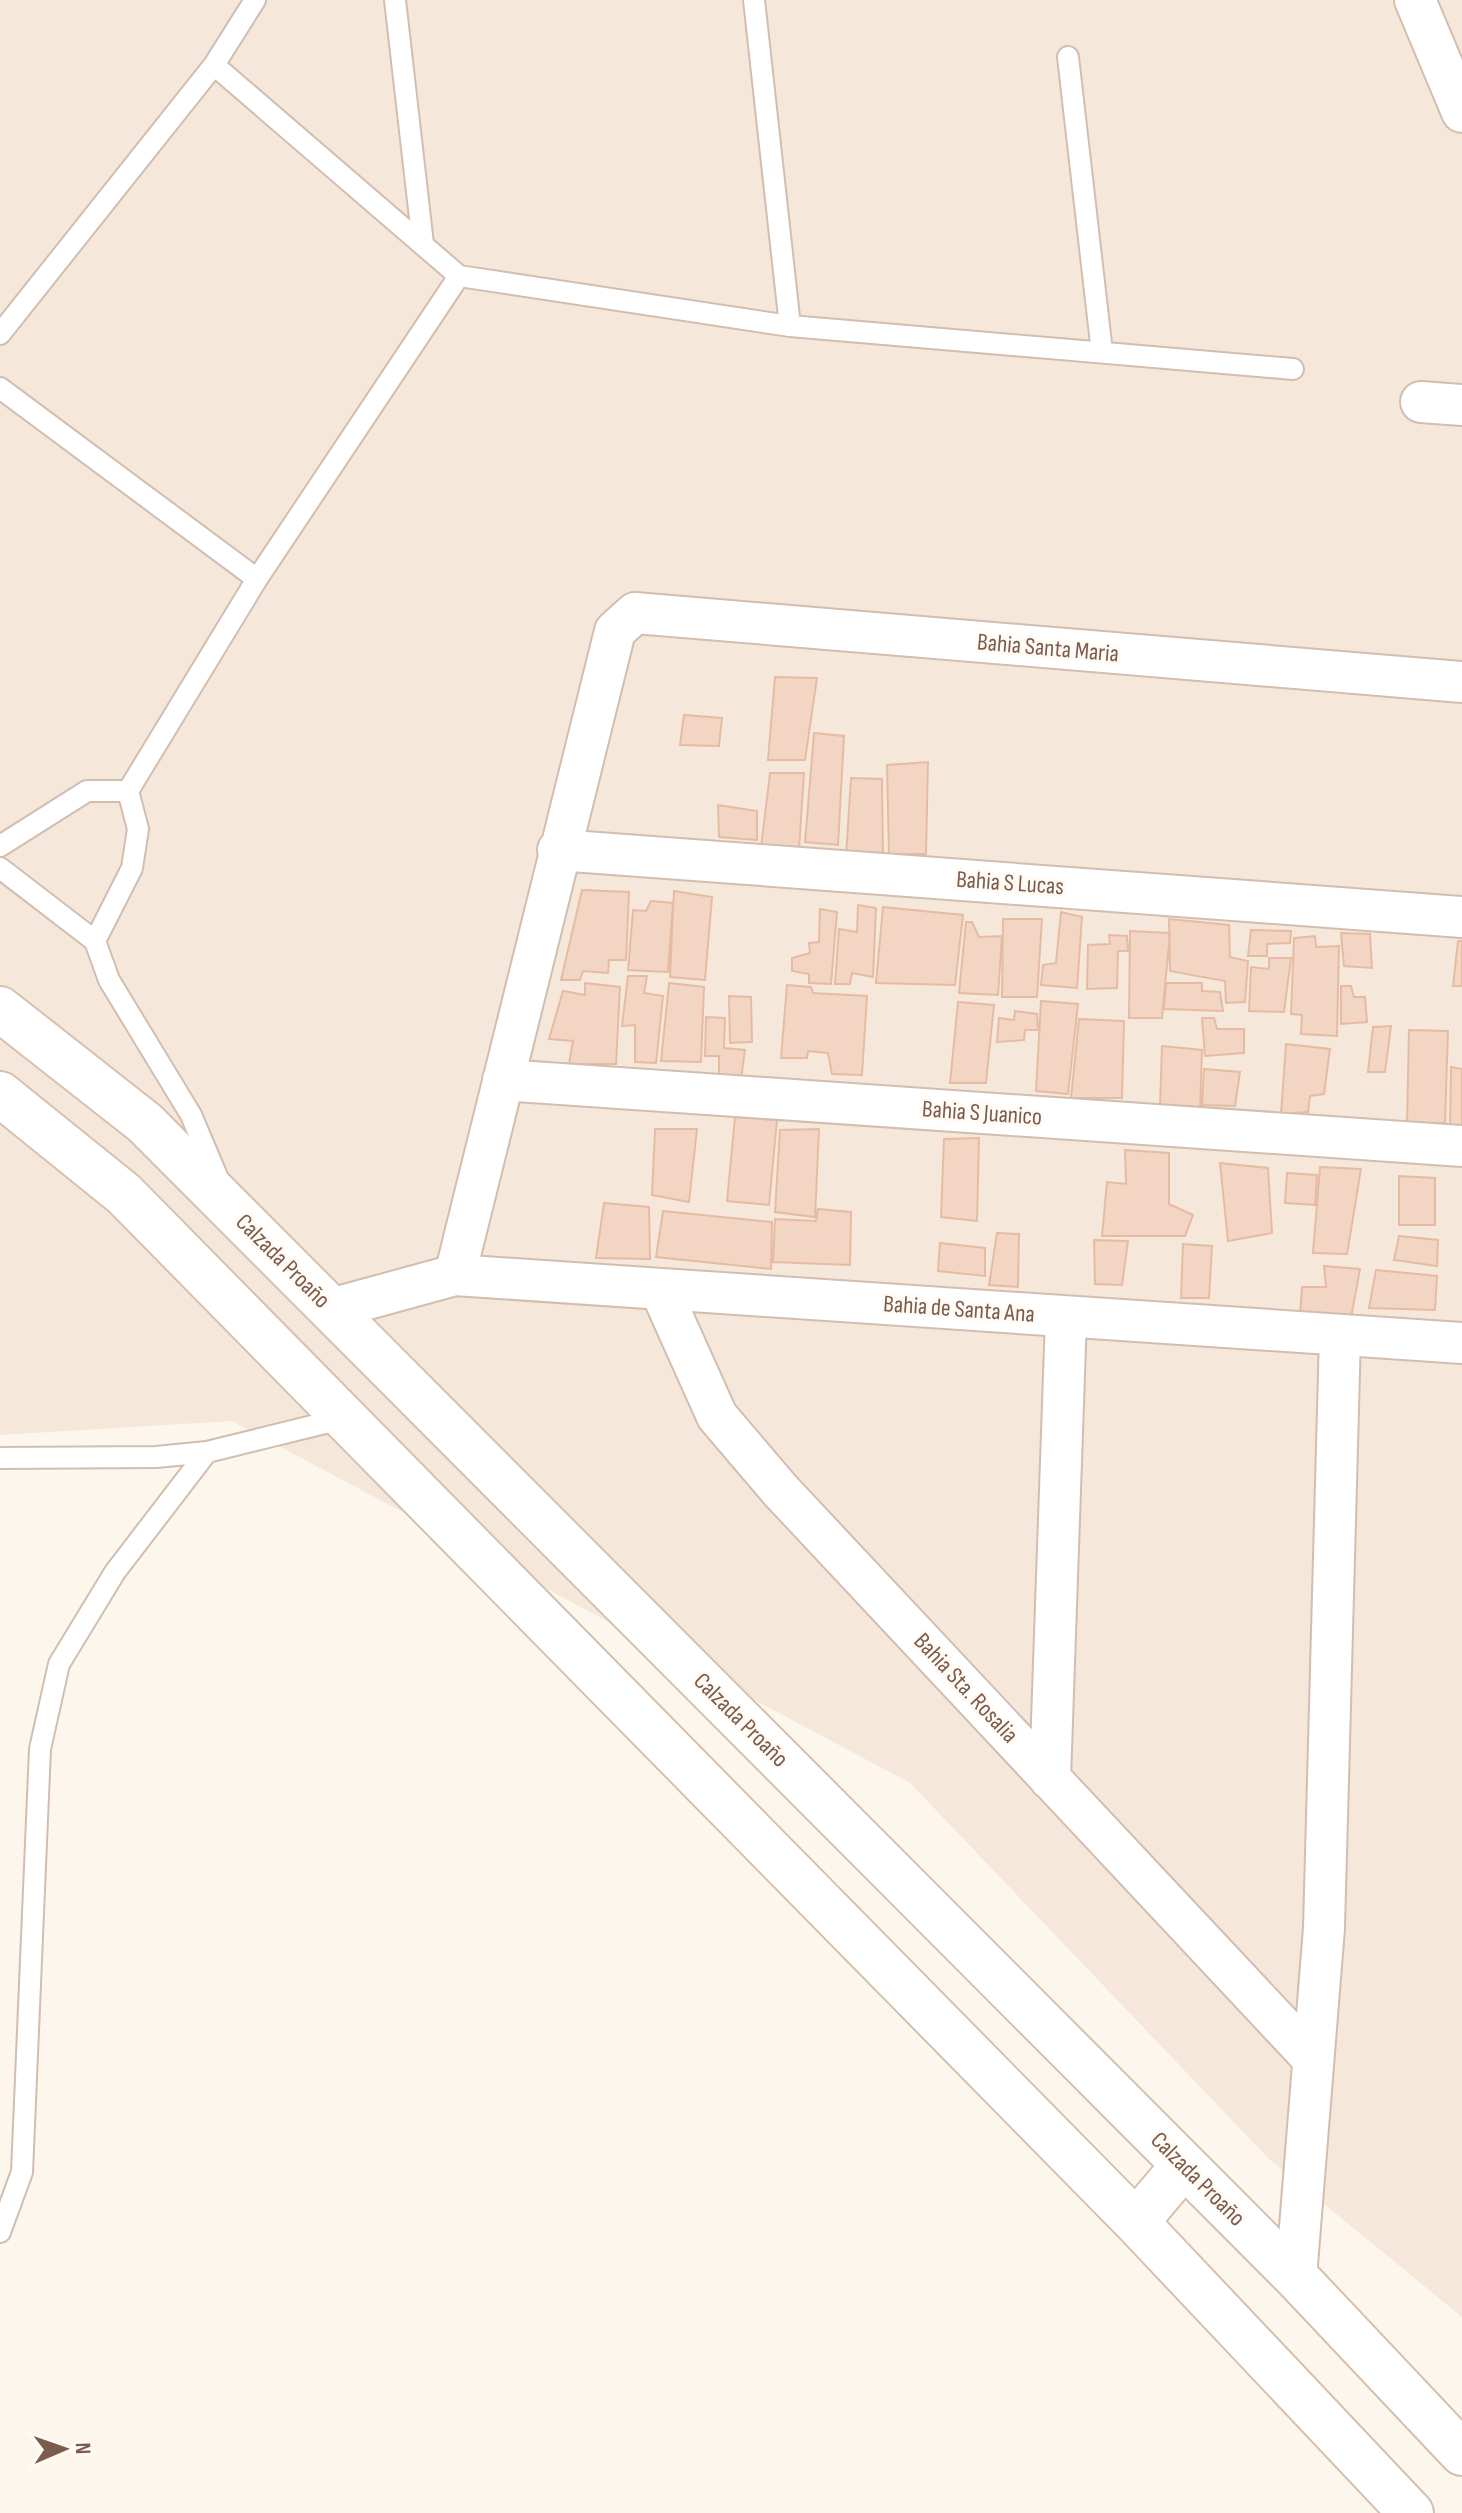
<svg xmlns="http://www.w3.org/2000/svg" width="1462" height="2513" font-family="'Sofia Sans Condensed',sans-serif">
  <rect width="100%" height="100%" fill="#fdf6ec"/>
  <path fill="#f5e8da" d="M0 0H1462V2317L1269 2159 910 1783 232 1421 0 1435Z"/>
  <path fill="#f3d5c3" stroke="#e6bba3" stroke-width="2" d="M775 677 817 678 805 760H768Z
    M684 715 722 718 719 746 680 745Z
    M814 733 844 736 838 845 805 842Z
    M928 762 926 854H889L887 765Z
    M770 773H804L799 850 761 848Z
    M851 778 882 779 883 857H846Z
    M718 805 757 811V840L719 837Z
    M582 890 629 892 626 960H609L608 973 583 971 580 980H561Z
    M674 891 712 897 705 980 670 977Z
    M651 901 673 903 668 972 628 970 633 910 646 911Z
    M858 905 876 908 873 977 852 973 850 984H835L839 929 857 932Z
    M883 907 963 915 955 985 876 983Z
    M820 909 837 912 831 984 809 983V974L792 971V958L810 953 809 943 819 942Z
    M1061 912 1082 917 1077 988 1041 985 1043 965 1056 963Z
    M1003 919H1042L1037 997H1002Z
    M1169 919 1229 925 1230 957 1248 961 1245 1002 1226 1003 1225 981 1170 971Z
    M966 922H972L979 937 1002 936 998 995 959 993Z
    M1251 930 1291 931 1290 943 1267 944V956H1248Z
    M1130 931 1170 933 1162 1018H1129Z
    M1341 933 1370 934 1372 968 1344 966Z
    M1109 935 1127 936 1128 951H1118L1117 988 1087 989 1088 945 1110 944Z
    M1315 936 1316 947 1339 946 1337 1036 1301 1034 1302 1015 1291 1014 1294 938Z
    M1458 941H1462V986H1453Z
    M1269 958H1291L1284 1012 1249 1011 1251 967 1269 969Z
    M628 976H647L644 993 663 996 656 1063 635 1062V1025L622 1026Z
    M585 983 620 987 616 1064H569L573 1041 549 1039 563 991 585 995Z
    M669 983 704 987 701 1062 661 1061Z
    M1166 983H1202V991L1220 992 1223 1011 1164 1009Z
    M787 985 811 987 813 993 867 996 862 1075 832 1074 828 1053 808 1051 807 1058H781Z
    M1341 986H1351L1354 997H1365L1367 1022 1341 1024Z
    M729 996 751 997 752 1042 730 1043Z
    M1041 1001 1078 1004 1068 1094 1036 1091Z
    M958 1002 994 1005 986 1083H950Z
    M1015 1011 1037 1014 1038 1030H1025L1024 1040 997 1042 999 1018 1014 1020Z
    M706 1017 725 1018 724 1048 745 1050 741 1079 719 1078V1056H705Z
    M1202 1018H1214L1217 1029H1244V1053L1205 1056Z
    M1079 1019 1124 1021 1122 1098H1071Z
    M1391 1026 1385 1072H1368L1373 1027Z
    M1409 1030 1448 1031 1445 1123H1407Z
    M1286 1044 1330 1049 1324 1094 1310 1096 1308 1112 1281 1114Z
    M1162 1046 1202 1050 1200 1110 1160 1107Z
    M1451 1067 1462 1069V1127H1450Z
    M1204 1069 1240 1072 1235 1106 1202 1105Z
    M735 1117 777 1120 769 1205 727 1201Z
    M655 1129H697L689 1202 652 1195Z
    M819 1129 815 1217 775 1212 780 1130Z
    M979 1138 977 1221 941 1217 944 1139Z
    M1125 1150 1169 1153V1204L1193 1215 1185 1236H1102L1107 1182 1126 1184Z
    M1220 1163 1268 1168 1272 1233 1228 1241Z
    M1320 1167 1361 1169 1347 1254 1313 1253Z
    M1287 1173 1317 1175 1315 1205 1285 1203Z
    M1399 1176 1435 1178V1225H1399Z
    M604 1203 649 1207 650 1259 596 1258Z
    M818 1209 851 1212 850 1265 773 1262 775 1219 816 1221Z
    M663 1211 772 1222 771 1269 656 1257Z
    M997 1233 1019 1234 1018 1287 989 1285Z
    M1399 1236 1438 1240 1437 1266 1394 1260Z
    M1094 1240 1128 1241 1122 1285 1095 1284Z
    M940 1243 985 1248V1276L938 1271Z
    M1183 1244 1212 1246 1209 1298H1181Z
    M1324 1266 1360 1269 1351 1318 1300 1316 1302 1287H1326Z
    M1376 1270 1437 1276 1435 1310 1369 1308Z"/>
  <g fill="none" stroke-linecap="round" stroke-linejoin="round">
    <g stroke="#d1beb0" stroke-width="24">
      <path id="service" d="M395 0 423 244
        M754 0 790 326
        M1068 57 1102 352
        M214 65 459 276 790 326 1293 369
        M0 334 214 65 255 0
        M0 388 257 579
        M0 846 87 791H128
        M0 868 95 941
        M219 1181 191 1115 109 980 95 941 132 868 138 829 128 791 257 579 459 276
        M0 1458 156 1457 207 1452 345 1418
        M0 2232 22 2172 40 1749 59 1664 115 1572 207 1452"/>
    </g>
    <g stroke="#d1beb0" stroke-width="44">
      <path id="minor" d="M1415 0 1462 112
        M1421 402 1462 405
        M558 850 1462 917
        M503 1080 1462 1146
        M455 1275 615 631 635 613 1462 682
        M660 1289 717 1416 780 1490 1313 2059
        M331 1309 455 1275 1462 1343
        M1050 1779 1066 1317
        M1296 2277 1324 1928 1340 1335"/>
    </g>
    <g stroke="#d6c0b0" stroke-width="48">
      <path id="secondary" d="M0 1009 145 1123 1296 2277 1462 2453
        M0 1094 124 1194 1136 2222 1411 2513
        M1136 2222 1184 2165"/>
    </g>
    <use href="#service" stroke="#fff" stroke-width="20"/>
    <use href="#minor" stroke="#fff" stroke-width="40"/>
    <use href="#secondary" stroke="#fff" stroke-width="44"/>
  </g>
  <g text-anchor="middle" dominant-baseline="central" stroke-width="6" stroke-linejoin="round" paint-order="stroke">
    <g font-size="24" fill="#7a5c4d" stroke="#fffaf3">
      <text transform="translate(1048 648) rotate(5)">Bahia Santa Maria</text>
      <text transform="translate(1010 883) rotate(4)">Bahia S Lucas</text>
      <text transform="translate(982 1113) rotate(4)">Bahia S Juanico</text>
      <text transform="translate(283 1261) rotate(45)">Calzada Proaño</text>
      <text transform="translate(959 1309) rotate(4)">Bahia de Santa Ana</text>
      <text transform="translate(966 1688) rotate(47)">Bahia Sta. Rosalia</text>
      <text transform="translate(741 1720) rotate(45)">Calzada Proaño</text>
      <text transform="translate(1198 2179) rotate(45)">Calzada Proaño</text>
    </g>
  </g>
  <g transform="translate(64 2449) rotate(88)" stroke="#fffaf3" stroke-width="6" paint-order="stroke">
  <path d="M0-6L14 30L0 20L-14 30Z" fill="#7a5c4d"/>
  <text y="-12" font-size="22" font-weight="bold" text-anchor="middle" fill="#7a5c4d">N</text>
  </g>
</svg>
